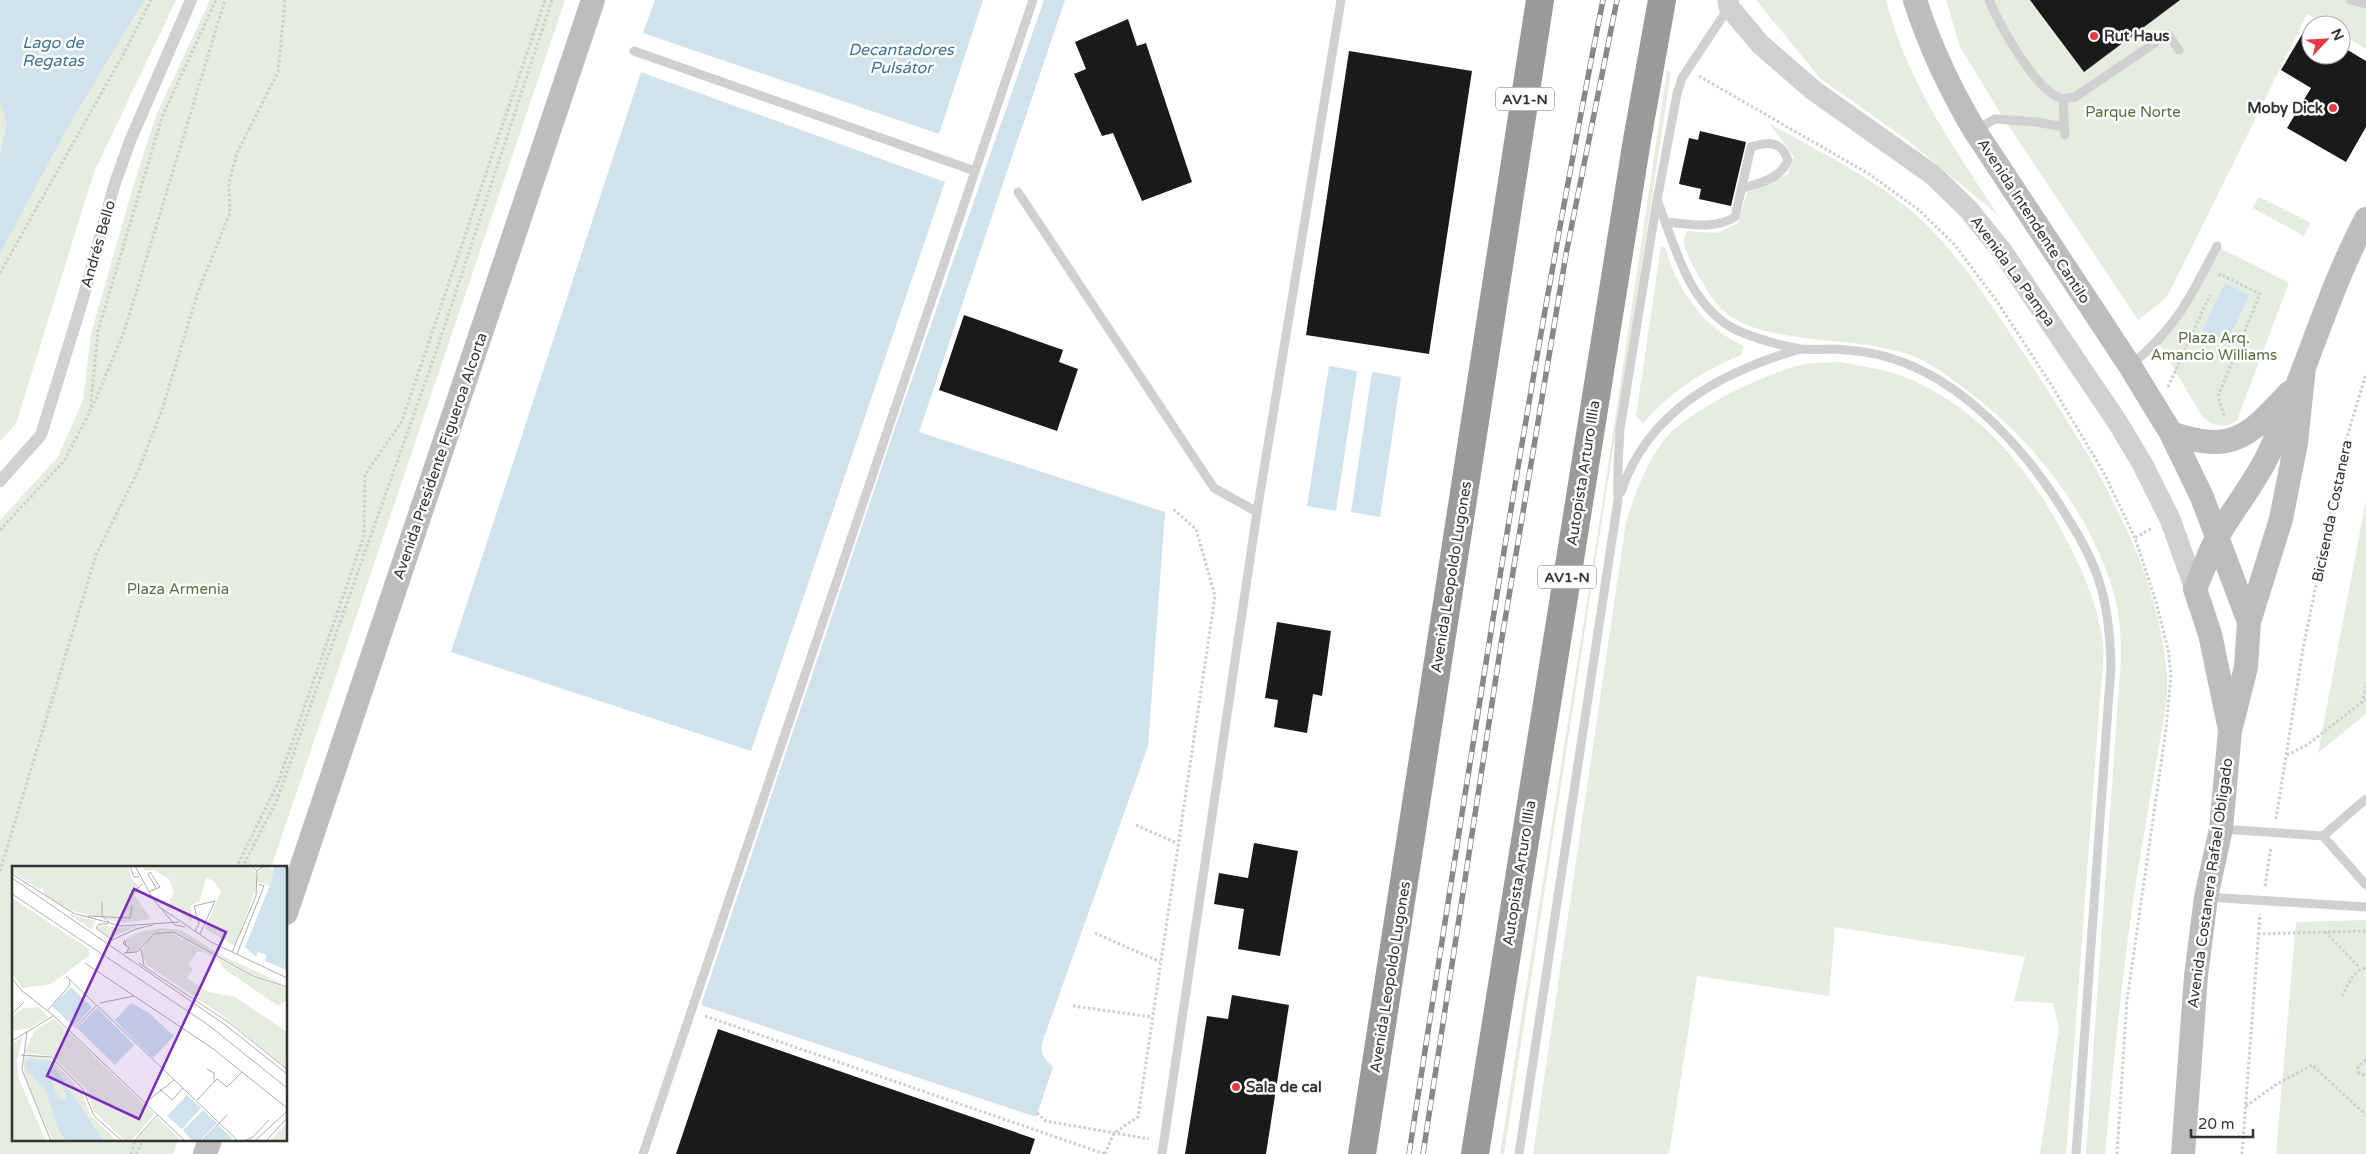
<svg xmlns="http://www.w3.org/2000/svg" width="2366" height="1154" font-family="'Varela Round',sans-serif">
  <rect width="100%" height="100%" fill="#fff"/>
  <path fill="#e6ecdf" d="M0 0H176L94 172 16 424 0 441Z
    M210 0H565L271 868H14V1140H178L173 1154H0V520L58 457 83 400 91 334 132 190 156 116Z
    M1756 0H1886C1907 82 1953 146 1998 215L1906 139 1821 79Z
    M1946 0H2366V49L2341 34V25H2326L2307 14 2167 297 2138 320 2004 119 1960 47Z
    M1667 70 1671 72 1658 158 1504 1154H1500L1606 480Z
    M1769 123C1817 151 1875 178 1916 215 1959 254 1990 303 2022 351 2086 448 2157 555 2167 675 2169 699 2162 727 2158 752 2151 791 2145 830 2138 869 2123 964 2114 1059 2105 1154H2086L2121 658C2121 641 2120 623 2117 606 2096 516 2030 435 1957 383 1946 375 1934 366 1922 360 1864 332 1763 350 1720 308 1712 300 1707 289 1701 280 1696 272 1684 251 1684 242 1684 238 1686 234 1687 231L1717 233 1738 223 1747 193 1788 174 1794 157Z
    M2259 197 2311 223 2304 236 2253 208Z
    M1661 246 1665 247C1676 288 1704 329 1744 346L1741 355C1704 370 1668 393 1643 424L1636 416Z
    M2217 246 2289 283 2237 420C2226 430 2211 426 2202 416L2158 342Z
    M1840 362C1861 366 1883 369 1903 376 1978 406 2032 471 2067 541 2084 574 2099 608 2103 644 2105 666 2100 691 2099 712L2066 1154H2040L2059 1028 2053 1003 2014 1001 2025 957 1835 927 1829 996 1697 976 1669 1154H1533L1626 522C1635 494 1646 463 1665 439 1685 412 1772 369 1806 364 1817 362 1829 363 1840 362Z
    M2366 500V714L2318 753Z
    M2366 920V1154H2276L2296 922Z"/>
  <path fill="#cfe2ee" d="M0 0H144L69 125 0 253V155L7 123 0 100Z
    M655 0H983L939 134 643 33Z
    M1044 0H1065L919 432 1165 512 1148 746 1042 1043C1040 1054 1045 1060 1053 1067L1036 1117 701 1005 896 425Z
    M641 72 945 182 751 751 451 652Z
    M2225 283 2249 295 2227 342 2202 331Z
    M1329 366 1357 371 1336 511 1307 506Z
    M1372 372 1401 377 1380 517 1351 512Z"/>
  <path fill="#1a1a1a" d="M2030 0H2180L2084 72Z
    M1128 19 1137 46 1146 43 1192 182 1142 201 1113 133 1102 136 1074 74 1086 69 1075 42Z
    M2307 26 2311 28V55H2341V46L2366 61V127L2346 162 2287 128 2311 88 2281 70Z
    M1349 51 1472 71 1429 354 1306 335Z
    M1700 131 1746 142 1731 206 1699 199 1701 189 1679 184 1689 138 1698 140Z
    M964 315 1063 350 1059 362 1078 369 1057 431 939 390Z
    M1277 622 1331 631 1322 696 1313 694 1307 733 1274 727 1278 700 1265 698Z
    M1254 843 1298 851 1280 956 1238 949 1244 909 1214 904 1219 873 1248 878Z
    M1232 995 1289 1005 1266 1154H1185L1207 1016 1228 1019Z
    M718 1029 1035 1139 1030 1154H676Z"/>
  <g fill="none" stroke-linecap="round" stroke-linejoin="round">
    <path stroke="#cdcdcd" stroke-width="3" stroke-dasharray="2.5 2.5" stroke-linecap="butt" d="M1699 76 1869 174 1919 210 1954 244 1996 300 2052 386 2104 473 2135 538
      M0 273 124 53 151 0
      M2219 276 2220 274 2260 294 2218 396 2225 418
      M2168 387 2210 295
      M92 408 124 332 225 0
      M0 530 64 461 90 412 98 331 162 117 216 0
      M2366 686 2362 702 2366 699
      M2287 755 2307 745 2362 702
      M2276 819 2303 649 2344 447 2366 374
      M1136 825 1177 843
      M236 868 278 783 364 536 365 475 402 421 545 0
      M242 868 277 800 436 352 552 0
      M0 871 96 555 139 469 162 410 198 292 230 213 229 183 237 153 278 72 285 0
      M2265 886 2271 847
      M2325 932 2360 968
      M1095 933 1160 962
      M2258 934 2366 931
      M2342 996C2348 986 2353 969 2366 968
      M1073 1006 1152 1017
      M705 1016 1105 1154
      M2366 1060 2358 1067 2359 1073 2366 1076
      M2246 1106 2277 1084 2312 1065 2366 1115
      M1037 1113 1046 1121 1149 1139
      M131 1154 135 1140
      M136 1154 143 1140
      M1105 1154 1114 1133 1138 1117 1215 596 1196 529 1173 509
      M2117 1154 2127 1000 2166 729 2171 675 2168 649 2156 602 2135 538 2152 528
      M2242 1154 2260 914"/>
    <path stroke="#d0d0d0" stroke-width="9" d="M1989 0C1999 24 2033 85 2056 96 2062 100 2067 98 2075 97L2168 34 2179 50
      M2350 0 2366 4
      M634 51 975 171
      M2063 99 2065 135
      M1976 130 1995 119 2036 122 2064 127
      M1018 192 1214 488 1257 512
      M1657 200C1675 245 1686 298 1729 326 1746 336 1781 346 1801 349 1812 350 1824 349 1835 349 1852 350 1870 352 1887 357 1965 379 2029 453 2069 520 2081 539 2092 559 2099 581 2108 609 2110 637 2111 666L2076 1154
      M1666 222C1689 224 1714 230 1735 217L1751 147C1769 141 1781 141 1788 160 1781 179 1759 183 1741 189
      M2130 366C2177 327 2190 298 2217 246
      M1621 492C1648 410 1722 372 1800 349
      M2221 829 2323 836 2366 799
      M2323 836 2366 885
      M2206 897 2366 907
      M643 1154 1033 0
      M1162 1154 1257 512 1341 0
      M1519 1154 1618 500V466L1620 429 1657 200 1677 94 1682 78 1729 7"/>
    <path stroke="#d0d0d0" stroke-width="12" d="M0 481 41 435 82 302 115 183 130 141 191 0"/>
    <path stroke="#d0d0d0" stroke-width="21" d="M1728 0 1729 7 1760 44 1813 90 1933 175 1968 209 2002 251 2118 423 2143 465 2170 519 2195 589"/>
    <path stroke="#bdbdbd" stroke-width="24" d="M1915 0C1930 47 1950 89 1975 131L2130 366 2171 433 2202 497 2249 622
      M2171 433C2232 454 2248 437 2289 393
      M2229 725 2210 634 2195 589C2203 571 2209 552 2218 536 2234 507 2256 482 2270 451 2305 375 2327 293 2366 219
      M286 913 593 0
      M205 1154 210 1140
      M2183 1154 2196 976 2206 897 2221 829 2230 731 2246 667 2249 622 2281 519 2296 443 2304 367"/>
    <path stroke="#9a9a9a" stroke-width="28" d="M1362 1154 1540 0
      M1475 1154 1637 140 1662 0"/>
    <g stroke="#888" stroke-width="5.5">
      <path id="rail" d="M1409 1154C1469 768 1527 383 1603 0
        M1423 1154 1502 638 1566 254 1617 0"/>
    </g>
    <use href="#rail" stroke="#fff" stroke-width="4" stroke-dasharray="11" stroke-linecap="butt"/>
  </g>
  <g fill="#e63946" stroke="#fff" stroke-width="2">
    <circle cx="2094" cy="36" r="5"/>
    <circle cx="2333" cy="108" r="5"/>
    <circle cx="1236" cy="1087" r="5"/>
  </g>
  <g text-anchor="middle" dominant-baseline="central" stroke-width="5" stroke-linejoin="round" paint-order="stroke">
    <g fill="#fff" stroke="#707070" stroke-width="1">
      <rect x="1496" y="87.5" width="58" height="23" rx="4"/>
      <rect x="1538" y="565.5" width="58" height="23" rx="4"/>
    </g>
    <g font-size="14" font-weight="bold" fill="#333">
      <text x="1525" y="99">AV1-N</text>
      <text x="1567" y="577">AV1-N</text>
    </g>
    <g font-size="15" font-weight="bold" fill="#333" stroke="#fff" text-anchor="start">
      <text x="2104" y="36">Rut Haus</text>
      <text x="2323" y="108" text-anchor="end">Moby Dick</text>
      <text x="1246" y="1087">Sala de cal</text>
    </g>
    <g font-size="15" fill="#56703f" stroke="#fff">
      <text x="2133" y="112">Parque Norte</text>
      <text x="2214" y="338">Plaza Arq.<tspan x="2214" dy="17">Amancio Williams</tspan></text>
      <text x="178" y="589">Plaza Armenia</text>
    </g>
    <g font-size="15" fill="#333" stroke="#fff">
      <text transform="translate(2034 221) rotate(57)">Avenida Intendente Cantilo</text>
      <text transform="translate(98 244) rotate(-74)">Andrés Bello</text>
      <text transform="translate(2013 271) rotate(54)">Avenida La Pampa</text>
      <text transform="translate(440 456) rotate(-71)">Avenida Presidente Figueroa Alcorta</text>
      <text transform="translate(1583 473) rotate(-81)">Autopista Arturo Illia</text>
      <text transform="translate(2332 511) rotate(-78)">Bicisenda Costanera</text>
      <text transform="translate(1451 577) rotate(-81)">Avenida Leopoldo Lugones</text>
      <text transform="translate(1519 873) rotate(-81)">Autopista Arturo Illia</text>
      <text transform="translate(2210 883) rotate(-82)">Avenida Costanera Rafael Obligado</text>
      <text transform="translate(1390 977) rotate(-81)">Avenida Leopoldo Lugones</text>
    </g>
    <g font-size="16" font-style="italic" fill="#3f7597" stroke="#fff">
      <text x="53" y="43">Lago de<tspan x="53" dy="18">Regatas</tspan></text>
      <text x="901" y="50">Decantadores<tspan x="901" dy="18">Pulsátor</tspan></text>
    </g>
  </g>
  <g transform="translate(12 866)">
    <rect width="275" height="275" fill="#fff"/>
    <path d="M0 0H116L120 13 129 23 122 29 139 53 111 57 56 44 32 28 31 22 26 23 0 6ZM131 0H237L244 7 245 14 246 7 254 0 262 4 257 20 246 16 223 80 193 63 209 26 202 15 194 12 188 35 179 39 180 55 156 38 162 27 157 13 142 4 133 5ZM0 32 77 83 78 89 39 118 11 122 0 108ZM55 47 84 55 80 64ZM88 59 108 62 126 60 98 72 85 62ZM150 62 169 64 207 88 275 120 241 109 161 66 140 69 123 86H116L115 76 110 75 127 66ZM159 67 241 111 275 122V135L266 140 211 102 208 96 192 86H185L176 99 181 103 175 112 196 126 223 131 275 166V202L210 149 135 99 130 87 135 74 143 69ZM27 141 36 151 18 162 0 165V150L12 142ZM40 154H44L142 248 119 275H113L82 245 74 223 40 190 12 187 23 164ZM11 170 5 196 7 213 34 275H0V178ZM23 189 38 192 69 225 79 250 105 275H41L12 209V191ZM145 251 169 275H123ZM275 256V275H258L275 257Z" fill="#e6ecdf"/>
    <path d="M260 0H275V104L253 95 255 89 246 86 244 91 233 81 258 19 262 3ZM66 118 103 154 119 137 137 147 162 170 141 192ZM59 121 80 141 62 161 40 140ZM85 142 122 179 103 199 65 162ZM18 192 38 195 92 275H54L45 260 34 225 16 206 13 197ZM42 214 53 223 54 234H49L43 225 40 216ZM175 229 189 242 170 263 155 250ZM191 244 205 257 188 275H181L171 264ZM206 259 220 272 218 275H191Z" fill="#cfe2ee" fill-rule="evenodd"/>
    <path fill="none" stroke="#adadad" stroke-width="1" d="M118 0 122 11H127M123 0 141 33 163 59 173 61M239 0 245 5 252 0M138 6 136 8 144 22M0 8 61 47 109 60 167 56M0 12 212 158 275 208M137 26 148 21 138 6M0 28 195 158 275 222M117 29 131 18M90 36V50L97 56M149 42 199 76 275 112M76 50 118 52 120 40M96 58H87L84 62 100 74 124 63 141 59M183 65 187 58 182 40 203 35M188 68 203 35M129 83 132 99M220 86 244 30 245 5M112 87 125 86 142 68 161 66 241 110 275 121M114 87 117 82 111 77 113 75 114 80M225 88 252 20 246 18M73 97 200 182 275 242M127 97 219 158 275 203M54 110 226 275M0 112 9 124 42 150 173 275M88 137 122 130M36 144 57 120 58 114M0 148 12 136M63 162 84 140M15 166 10 204 39 275M0 175 41 150M9 189 39 191 71 223 82 250 110 275M195 203 202 207V215M148 223 160 234 171 222M138 233 162 214M185 234 205 213 215 221 230 206M122 275 146 248M190 275 215 249M232 275 241 271 257 254M243 275 275 245M254 275 275 252"/>
    <path fill="#7b2cbf" fill-opacity="0.15" stroke="#7b2cbf" stroke-width="2.5" d="M122 23 214 66 127 253 35 210Z"/>
    <rect width="275" height="275" fill="none" stroke="#333" stroke-width="2.5"/>
  </g>
  <g transform="translate(2326 40) rotate(65)"><circle r="24" fill="#ffffff" stroke="#adadad"/>
  <path d="M0-4L9 19L0 12L-9 19Z" fill="#e63946"/>
  <text y="-8" font-size="14" font-weight="bold" text-anchor="middle" fill="#333333">N</text>
  </g>
  <path d="M2191 1129v8h62v-8" fill="none" stroke="#333333" stroke-width="2.5"/>
  <text x="2198" y="1129" font-size="15" fill="#333333" stroke="#ffffff" stroke-width="4" paint-order="stroke">20 m</text>
</svg>
